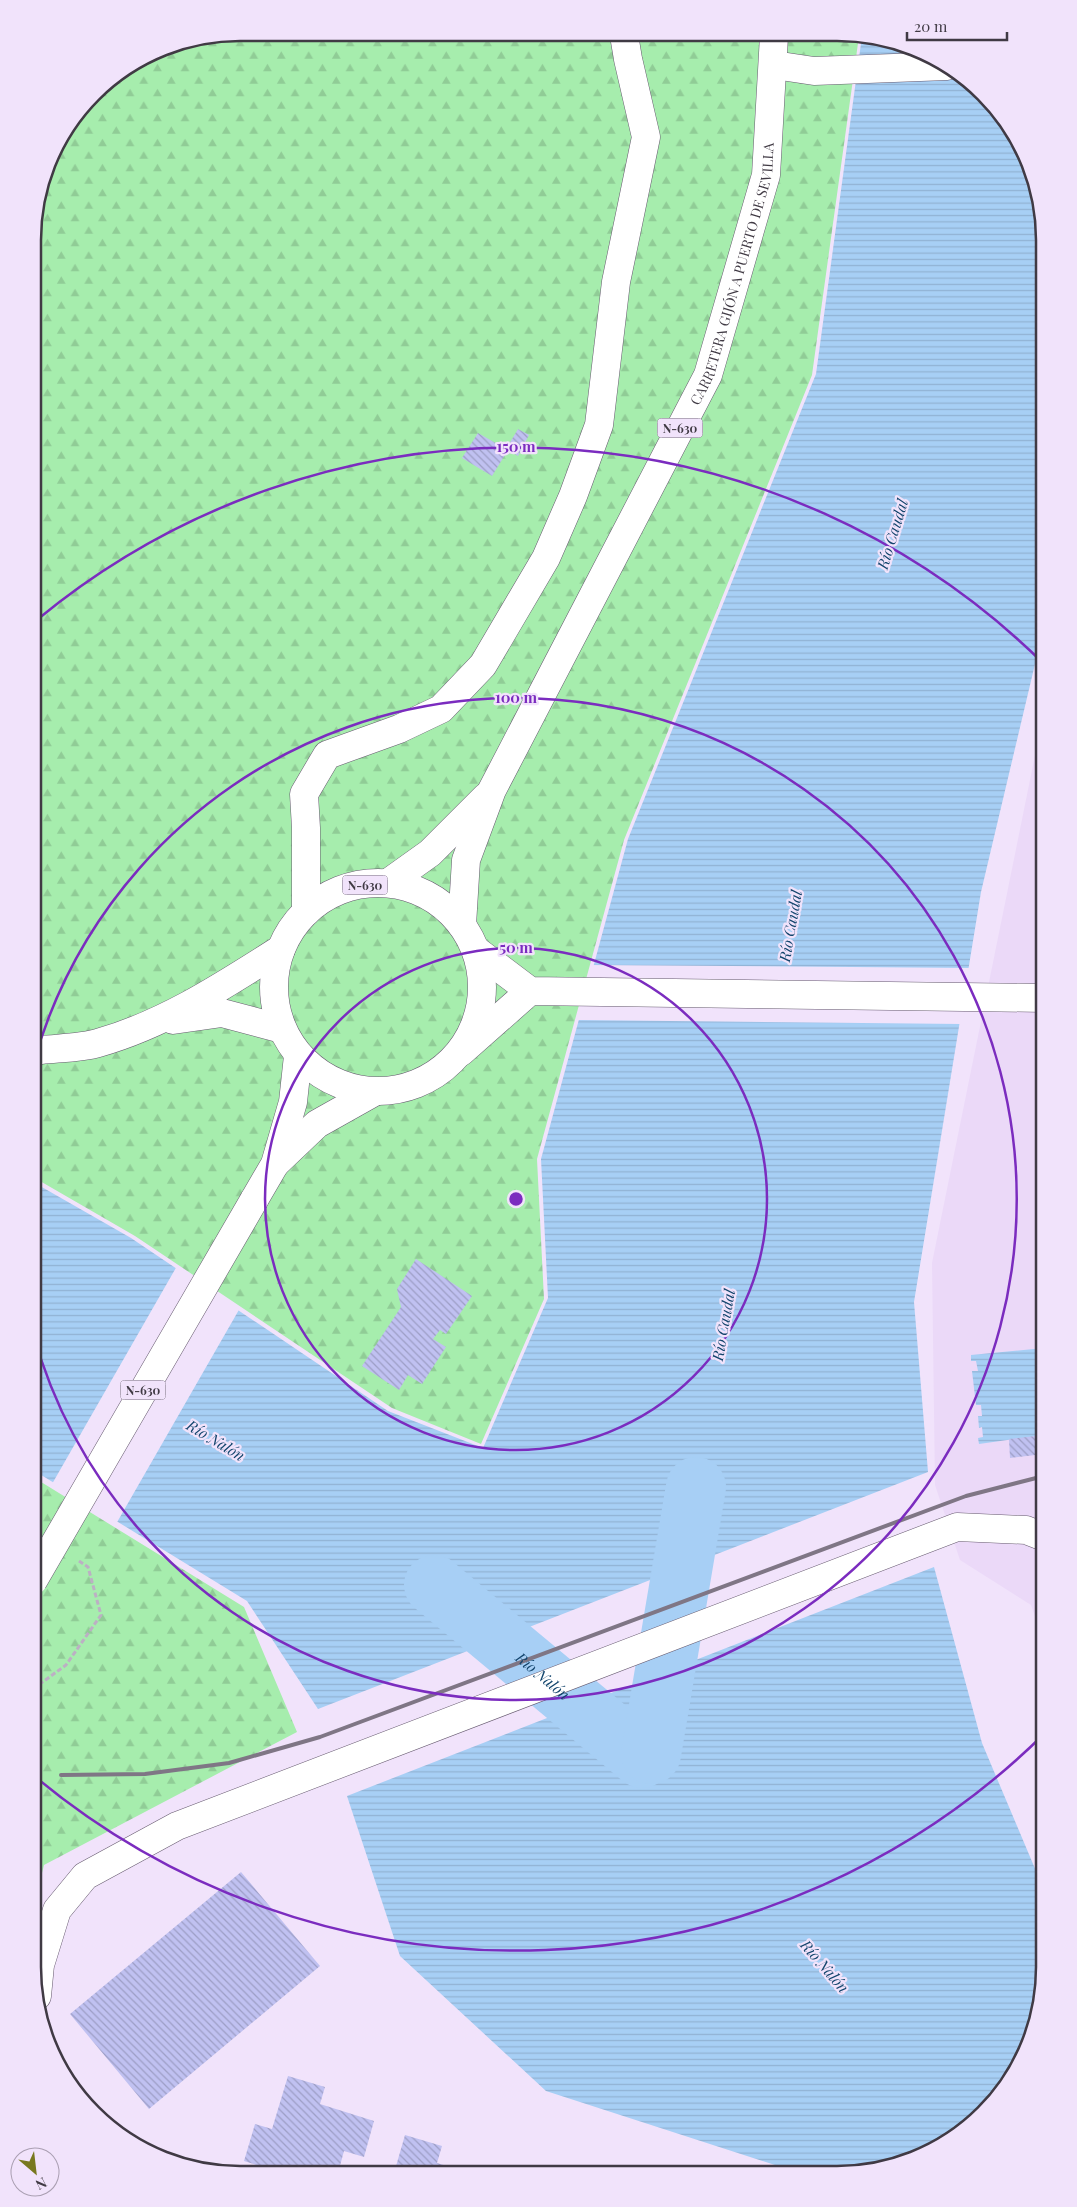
<svg xmlns="http://www.w3.org/2000/svg" width="1077" height="2207" font-family="'Playfair Display',serif">
  <defs>
    <pattern id="forest-firs" width="22" height="20" patternUnits="userSpaceOnUse" patternTransform="scale(1.25)"><rect width="22" height="20" fill="#a6edad"/><path d="M5 1l3.5 6h-7zM16 11l3.5 6h-7z" fill="#90cc96"/></pattern>
    <pattern id="water-rules" width="6" height="5" patternUnits="userSpaceOnUse" patternTransform="scale(1.25)"><rect width="6" height="5" fill="#a7cff5"/><path d="M0 2.5h6" fill="none" stroke="#91b2d3"/></pattern>
    <pattern id="building-back-hatch" width="6" height="6" patternUnits="userSpaceOnUse" patternTransform="scale(1.25)"><rect width="6" height="6" fill="#c0c1f1"/><path d="M-1 5l2 2M0 0l6 6M5-1l2 2" fill="none" stroke="#9d9ec5"/></pattern>
  </defs>
  <rect width="100%" height="100%" fill="#f1e3fb"/>
  <path fill="#ebd9f8" d="M1044 711V1642L1031 1605 960 1560 935 1485 932 1263Z"/>
  <path fill="url(#forest-firs)" d="M240 33 859 36 812 375 624 840 537 1159 544 1299 481 1444 392 1408 135 1236 33 1177V226L54 148 103 84 161 48Z
    M33 1477 244 1607 297 1732 44 1865 33 1909Z"/>
  <path fill="url(#water-rules)" d="M862 36H877L929 54 974 84 1010 125 1034 174 1044 240V626L981 892 914 1302 928 1472 318 1709 247 1601 33 1470V1182L131 1238 388 1411 483 1448 548 1298 541 1159 628 839 816 374Z
    M1044 1348V1435L979 1444 978 1438 983 1437 982 1427 979 1428 978 1416H982L981 1405H976L972 1371H978L976 1361H971V1355Z
    M934 1567 982 1743 1044 1890V1980L1029 2046 1001 2093 952 2139 903 2164 837 2174H787L778 2166 546 2091 400 1956 347 1796Z"/>
  <path fill="#f1e3fb" d="M591 965 971 968 962 1024 576 1020Z
    M177 1266 240 1308 116 1524 52 1484Z"/>
  <g fill="none" stroke-linecap="round" stroke-linejoin="round">
    <g stroke="#a7cff5" stroke-width="60">
      <path id="s1" d="M434 1585 642 1758"/>
      <path d="M651 1754 696 1487"/>
    </g>
  </g>
  <path fill="url(#building-back-hatch)" d="M518 429 529 435 518 456 508 450 492 476 462 458 478 433 506 449Z
    M416 1259 472 1296 446 1334 440 1330 433 1339 446 1347 422 1384 408 1375 399 1390 362 1366 401 1307 397 1289Z
    M1044 1435V1454L1010 1458 1009 1439Z
    M241 1872 320 1966 149 2109 70 2014Z
    M288 2076 325 2087 320 2104 374 2121 364 2157 344 2151 338 2173H282L244 2161 255 2124 272 2129Z
    M405 2135 442 2146 437 2163 470 2173H394Z"/>
  <g fill="none" stroke-linecap="round" stroke-linejoin="round">
    <g stroke="#665a6f" stroke-width="29">
      <path id="minor" d="M774 65 814 71 947 66
        M306 912V828L304 794 327 755 399 729 441 709 483 665 546 558 573 496 599 425 616 282 646 137 628 59 624 35
        M477 951 530 991 1044 998
        M173 1020 222 1013 282 1029
        M33 1049 41 1050C60 1048 81 1048 98 1043 165 1024 223 986 281 949
        M461 1052 530 991
        M37 1996 40 1965 57 1910 85 1876 177 1826 957 1527 1026 1530 1044 1537"/>
    </g>
    <g stroke="#665a6f" stroke-width="29">
      <g id="highway">
        <circle cx="378" cy="987" r="104"/>
        <path d="M388 883 430 853 486 797"/>
        <path id="s2" d="M462 925 466 860 492 790 708 375 766 175 774 36"/>
        <path d="M276 1163 317 1124 374 1092"/>
        <path d="M254 1200 275 1164 293 1102 298 1056"/>
      </g>
    </g>
    <path stroke="#bcb0c4" stroke-width="3" stroke-dasharray="5 2.5" stroke-linecap="butt" d="M33 1689 66 1665 101 1615 88 1567 79 1561"/>
    <use href="#minor" stroke="#fff" stroke-width="28"/>
    <use href="#highway" stroke="#fff" stroke-width="28"/>
    <path stroke="#7f7685" stroke-width="4" d="M61 1775 145 1774 229 1763 320 1737 966 1496 1044 1476"/>
    <g stroke="#665a6f" stroke-width="29" stroke-linecap="butt">
      <path id="highway-bridge" d="M33 1581 254 1200"/>
    </g>
    <use href="#highway-bridge" stroke="#fff" stroke-width="28"/>
  </g>
  <g fill="none" stroke="#7b2cbf" stroke-width="2.5">
    <circle cx="516" cy="1199" r="251"/>
    <path d="M33 1065A501 501 0 1 1 33 1333"/>
    <path d="M1043 1735A752 752 0 0 1 33 1775M38 619A752 752 0 0 1 1043 663"/>
  </g>
  <g text-anchor="middle" dominant-baseline="central" stroke-width="4.5" stroke-linejoin="round" paint-order="stroke">
    <g fill="#f1e3fb" stroke="#756d7b" stroke-width="1">
      <rect x="657.5" y="418.5" width="45" height="19" rx="4"/>
      <rect x="342.5" y="875.5" width="45" height="19" rx="4"/>
      <rect x="120.5" y="1380.5" width="45" height="19" rx="4"/>
    </g>
    <g font-size="12" font-weight="bold" fill="#403a44">
      <text x="680" y="428">N-630</text>
      <text x="365" y="885">N-630</text>
      <text x="143" y="1390">N-630</text>
    </g>
    <g font-size="14" fill="#403a44" stroke="#f1e3fb">
      <text stroke="none"><textPath href="#s2" startOffset="712">CARRETERA GIJÓN A PUERTO DE SEVILLA</textPath></text>
    </g>
    <g font-size="15" font-style="italic" fill="#13456d" stroke="#f1e3fb">
      <text transform="translate(892 534) rotate(-73)">Río Caudal</text>
      <text transform="translate(790 926) rotate(-80)">Río Caudal</text>
      <text transform="translate(723 1325) rotate(-80)">Río Caudal</text>
      <text transform="translate(216 1440) rotate(31)">Río Nalón</text>
      <text stroke="none"><textPath href="#s1" startOffset="142">Río Nalón</textPath></text>
      <text transform="translate(825 1966) rotate(49)">Río Nalón</text>
    </g>
  </g>
  <path d="M0 0H1077V2207H0ZM240 41H837A199 199 0 0 1 1036 240V1967A199 199 0 0 1 837 2166H240A199 199 0 0 1 41 1967V240A199 199 0 0 1 240 41Z" fill="#f1e3fb" fill-rule="evenodd"/>
  <path fill="none" stroke="#403a44" stroke-width="2.5" d="M240 41H837A199 199 0 0 1 1036 240V1967A199 199 0 0 1 837 2166H240A199 199 0 0 1 41 1967V240A199 199 0 0 1 240 41Z"/>
  <circle cx="516" cy="1199" r="8" fill="#7b2cbf" stroke="#f1e3fb" stroke-width="2.5"/>
  <g font-size="15" text-anchor="middle" font-weight="bold" fill="#7b2cbf" stroke="#f1e3fb" stroke-width="4.5" stroke-linejoin="round" paint-order="stroke">
    <text x="516" y="452">150 m</text>
    <text x="516" y="703">100 m</text>
    <text x="516" y="953">50 m</text>
  </g>
  <g transform="translate(35 2172) rotate(152)"><circle r="24" fill="#f1e3fb" stroke="#aa9fb2"/>
  <path d="M0-4L9 19L0 12L-9 19Z" fill="#78781f"/>
  <text y="-8" font-size="14" font-weight="bold" text-anchor="middle" fill="#403a44">N</text>
  </g>
  <path d="M907 32v8h100v-8" fill="none" stroke="#403a44" stroke-width="2.5"/>
  <text x="914" y="32" font-size="15" fill="#403a44" stroke="#f1e3fb" stroke-width="4" paint-order="stroke">20 m</text>
</svg>
